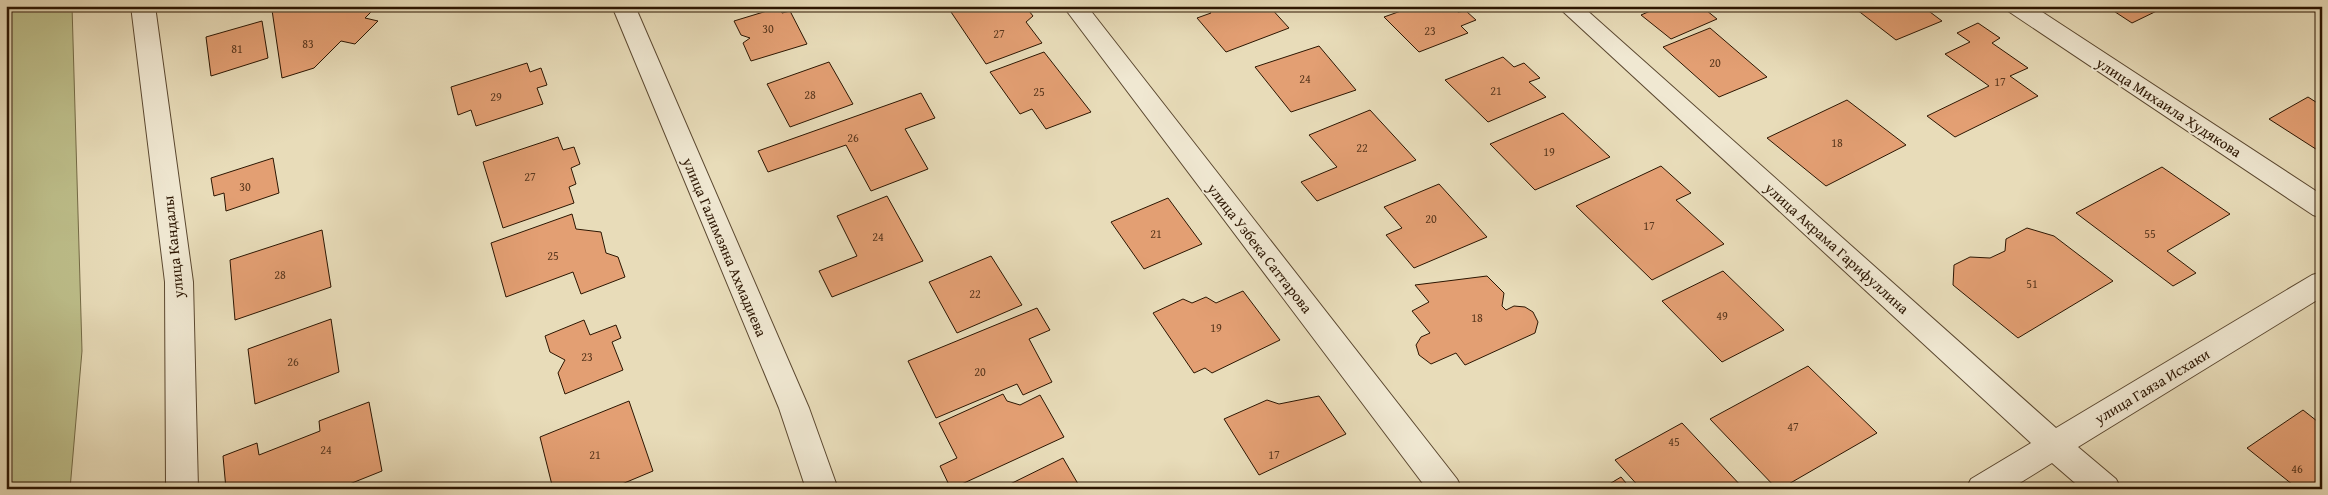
<svg xmlns="http://www.w3.org/2000/svg" width="2328" height="495" font-family="'Gentium Book Plus',serif">
  <rect width="100%" height="100%" fill="#e8dcb9"/>
  <filter id="stains"><feTurbulence type="fractalNoise" baseFrequency=".004" numOctaves="4"/><feColorMatrix values="0 0 0 0 .2 0 0 0 0 .09 0 0 0 0 .02 0 0 0 .5 -.17"/></filter>
  <radialGradient id="worn" r=".72"><stop offset=".6" stop-color="#630" stop-opacity="0"/><stop offset="1" stop-color="#630" stop-opacity=".3"/></radialGradient>
  <path fill="#bdbe8a" stroke="#746a46" d="M6 6H72L82 351 70 489H6Z"/>
  <path fill="#e39f73" stroke="#2c1602" d="M285 6H377L365 18 378 21 355 44 341 41 314 68 282 78 272 10Z
    M969 6H1025L1033 16 1026 22 1042 43 986 64 951 12Z
    M1205 6H1269L1289 28 1226 52 1197 18 1211 13Z
    M1415 6H1434L1437 8 1452 7 1458 12 1466 11 1476 20 1461 26 1468 33 1419 52 1384 17Z
    M1662 6H1701L1717 19 1671 39 1641 15Z
    M1852 6H1922L1942 21 1896 40Z
    M2106 6H2167L2132 23Z
    M780 7 782 13 790 11 807 44 751 61 743 43 750 38 741 35 734 21Z
    M262 21 268 58 211 76 206 37Z
    M1978 23 2000 38 1992 43 2028 68 2010 76 2038 96 1955 137 1927 116 1989 86 1945 54 1970 42 1957 33Z
    M1710 28 1767 77 1719 97 1663 47Z
    M1319 46 1356 90 1291 112 1255 67Z
    M1044 52 1091 112 1046 129 1032 109 1020 114 990 72Z
    M1503 57 1514 67 1524 63 1540 78 1529 82 1546 97 1488 122 1445 80Z
    M829 62 853 104 790 127 767 84Z
    M527 63 530 72 541 68 547 85 537 88 543 104 476 126 471 110 458 115 451 87Z
    M921 93 935 118 905 129 928 169 871 191 846 145 768 172 758 151Z
    M2308 97 2322 106V153L2269 119Z
    M1847 100 1906 145 1826 186 1767 138Z
    M1370 110 1416 160 1317 201 1301 182 1337 167 1309 135Z
    M1563 113 1610 157 1535 190 1490 144Z
    M558 137 563 150 574 147 580 164 571 168 576 184 569 187 574 203 503 228 483 162Z
    M273 158 279 193 226 211 224 193 214 196 211 178Z
    M1661 166 1691 193 1676 200 1724 244 1652 280 1576 206Z
    M2162 167 2230 214 2167 251 2196 273 2173 286 2076 213Z
    M1439 184 1487 237 1414 268 1386 235 1402 228 1384 207Z
    M887 196 923 261 832 297 819 271 857 256 837 216Z
    M1168 198 1202 244 1144 269 1111 222Z
    M572 214 576 229 601 232 606 253 618 257 625 277 581 294 573 272 506 297 491 243Z
    M2027 228 2054 236 2113 281 2018 338 1953 285 1954 265 1970 257 1990 258 2005 251 2006 239Z
    M322 230 331 287 235 320 230 260Z
    M991 256 1022 305 957 333 929 282Z
    M1723 271 1784 330 1722 362 1662 301Z
    M1487 276 1504 293 1502 306 1506 310 1514 306 1525 307 1533 312 1538 322 1535 333 1465 365 1456 353 1431 364 1419 355 1416 345 1421 337 1430 333 1412 311 1429 302 1415 285Z
    M1243 291 1280 340 1212 373 1205 368 1194 373 1153 313 1183 299 1192 303 1206 297 1216 303Z
    M1037 308 1050 330 1029 339 1052 382 1023 395 1017 384 936 418 908 361Z
    M331 319 339 372 255 404 248 349Z
    M584 320 590 335 616 325 621 338 612 342 623 370 565 394 558 373 565 360 550 352 545 336Z
    M1808 366 1877 433 1780 489H1777L1710 419Z
    M1003 394 1007 401 1020 405 1040 395 1064 437 951 489 940 466 957 458 939 423Z
    M1319 396 1346 434 1259 475 1224 419 1267 400 1279 404Z
    M629 401 653 471 610 489H553L540 437Z
    M369 402 382 471 337 489H226L223 456 257 443 259 455 320 431 319 421Z
    M2303 410 2322 425V489H2298L2247 448Z
    M1682 423 1744 489H1641L1615 460Z
    M1063 458 1081 489H1000Z
    M1621 477 1631 489H1601Z"/>
  <g fill="none" stroke-linecap="round" stroke-linejoin="round">
    <g stroke="#5b4830" stroke-width="2">
      <path id="minor" d="M131 6H155L193 282 198 489H166L165 282Z
        M612 6H635L809 408 838 489H806L779 408Z
        M1063 6H1087L1457 479 1462 489H1427Z
        M1557 6H1582L2056 428 2312 275 2322 272V297L2078 447 2116 479 2121 489H2082L2052 463 2010 489H1966L1971 479 2031 443Z
        M2005 6H2033L2322 195V218L2313 215 2008 11Z"/>
    </g>
    <use href="#minor" fill="#f0e8d2" fill-rule="evenodd"/>
  </g>
  <g text-anchor="middle" dominant-baseline="central" stroke-width="4" stroke-linejoin="round" paint-order="stroke">
    <g font-size="12" fill="#5a381e">
      <text x="768" y="28">30</text>
      <text x="1430" y="30">23</text>
      <text x="999" y="33">27</text>
      <text x="308" y="43">83</text>
      <text x="237" y="48">81</text>
      <text x="1715" y="62">20</text>
      <text x="1305" y="78">24</text>
      <text x="2000" y="81">17</text>
      <text x="1496" y="90">21</text>
      <text x="1039" y="91">25</text>
      <text x="810" y="94">28</text>
      <text x="496" y="96">29</text>
      <text x="853" y="137">26</text>
      <text x="1837" y="142">18</text>
      <text x="1362" y="147">22</text>
      <text x="1549" y="151">19</text>
      <text x="530" y="176">27</text>
      <text x="245" y="186">30</text>
      <text x="1431" y="218">20</text>
      <text x="1649" y="225">17</text>
      <text x="1156" y="233">21</text>
      <text x="2150" y="233">55</text>
      <text x="878" y="236">24</text>
      <text x="553" y="255">25</text>
      <text x="280" y="274">28</text>
      <text x="2032" y="283">51</text>
      <text x="975" y="293">22</text>
      <text x="1722" y="315">49</text>
      <text x="1477" y="317">18</text>
      <text x="1216" y="327">19</text>
      <text x="587" y="356">23</text>
      <text x="293" y="361">26</text>
      <text x="980" y="371">20</text>
      <text x="1793" y="426">47</text>
      <text x="1674" y="441">45</text>
      <text x="326" y="449">24</text>
      <text x="595" y="454">21</text>
      <text x="1274" y="454">17</text>
      <text x="2297" y="468">46</text>
    </g>
    <g font-size="15" fill="#2c1602" stroke="#f0e8d2">
      <text transform="translate(2169 107) rotate(33)">улица Михаила Худякова</text>
      <text transform="translate(173 247) rotate(-96)">улица Кандалы</text>
      <text transform="translate(725 247) rotate(67)">улица Галимзяна Ахмадиева</text>
      <text transform="translate(1260 248) rotate(52)">улица Узбека Саттарова</text>
      <text transform="translate(1837 248) rotate(42)">улица Акрама Гарифуллина</text>
      <text transform="translate(2152 386) rotate(-31)">улица Гаяза Исхаки</text>
    </g>
  </g>
  <rect width="2328" height="495" fill="none" stroke="#e8dcb9" stroke-width="25"/>
  <rect x="8" y="8" width="2313" height="480" fill="none" stroke="#2c1602" stroke-width="2.5"/>
  <rect x="12" y="12" width="2303" height="470" fill="none" stroke="#2c1602"/>
  <rect width="100%" height="100%" filter="url(#stains)"/>
  <rect width="100%" height="100%" fill="url(#worn)"/>
</svg>
